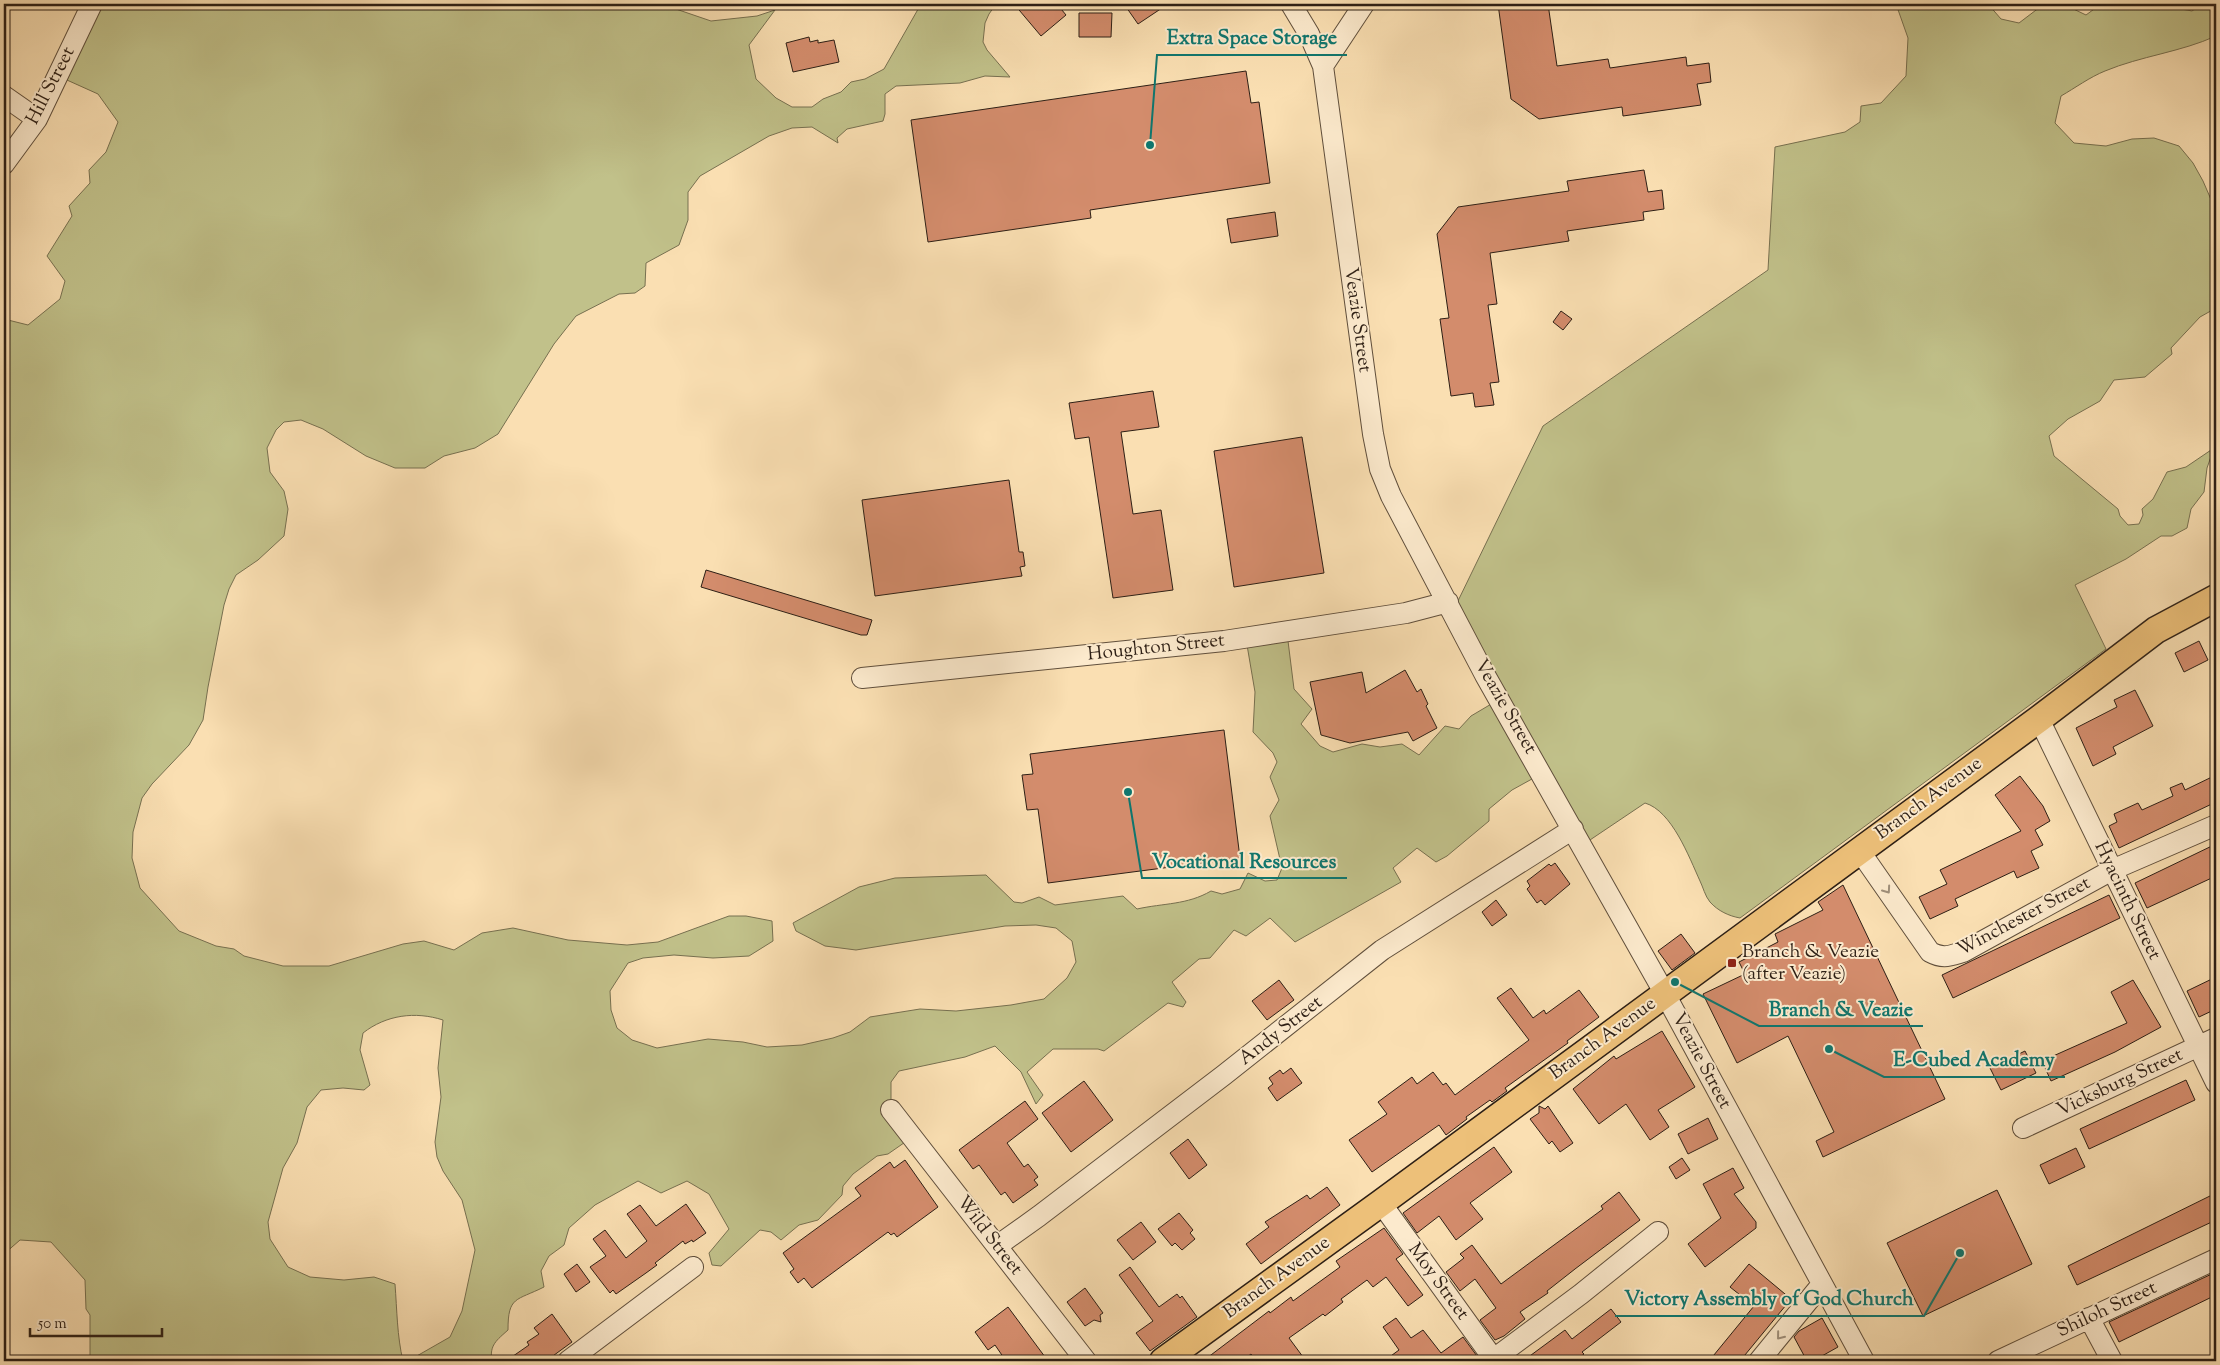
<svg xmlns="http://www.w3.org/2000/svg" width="2220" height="1365" font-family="'Sorts Mill Goudy',serif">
  <rect width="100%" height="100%" fill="#fadfb2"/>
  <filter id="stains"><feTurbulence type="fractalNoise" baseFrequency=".004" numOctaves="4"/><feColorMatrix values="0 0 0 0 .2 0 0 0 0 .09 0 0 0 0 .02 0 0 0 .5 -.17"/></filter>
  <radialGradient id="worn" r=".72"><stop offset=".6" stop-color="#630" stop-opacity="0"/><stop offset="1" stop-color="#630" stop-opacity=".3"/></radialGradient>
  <path fill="#c1c18a" stroke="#777050" d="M89 4H667L670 7 711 21 757 16 775 10 749 45 756 79 776 98 792 107H812L823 99 841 92 851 82 865 79 884 69 921 4H996L989 14 985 23 983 42 987 50 1010 77 985 76 960 83 896 86 885 94V114L883 121 847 129 837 138 838 143 812 127 792 128 769 136 700 176 688 192V220L679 245 646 263 645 286 635 293 619 294 576 316 554 344 498 434 475 448 444 456 425 468H395L366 456 323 429 301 420 284 422 276 430 267 448 270 472 284 491 288 509 284 536 258 560 236 575 229 589 224 605 208 687 203 720 189 745 152 784 142 798 133 832 132 858 140 888 179 931 216 946 234 949 244 956 283 966H329L403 944 424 941 454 950 482 933 513 928 568 940 627 945 658 942 729 916H746L772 921 773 941 749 956 713 958 674 955 643 958 628 963 610 991 611 1010 617 1028 632 1040 657 1048 708 1039 743 1042 767 1047 802 1045 833 1038 850 1032 870 1017 920 1009 956 1011 1011 1005 1044 999 1067 978 1076 962 1072 941 1056 928 1036 925 1005 926 856 950 825 946 796 931 793 923 859 887 895 878 986 875 1014 902 1022 903 1039 897 1055 905 1123 896 1137 909C1164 903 1187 905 1211 891L1222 894 1240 889 1248 873 1265 881 1277 880 1282 868 1270 816 1279 800 1270 777 1277 762 1273 753 1253 732 1255 692 1247 645 1284 640 1288 641 1294 689 1312 709 1301 724 1320 746 1333 752 1362 744 1380 747 1402 744 1419 755 1445 726 1459 729 1471 716 1498 700 1456 605 1543 426 1768 270 1775 147 1845 132 1860 122 1861 106 1881 103 1906 76 1908 38 1896 4H1988L2001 19 2019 23 2044 4H2063L2086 15 2101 4H2155L2192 11 2202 4H2216V36C2181 52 2141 56 2105 71 2090 77 2075 88 2061 96L2055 123 2074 143 2106 146 2132 139 2154 138 2179 146 2193 163 2203 181 2216 211V308L2200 317 2171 348 2172 354 2145 377 2114 380 2100 401 2068 419 2049 436 2054 456 2118 509 2120 516 2128 525 2139 524 2143 515 2142 509 2153 499 2167 472 2186 467 2214 448 2207 468 2204 492 2191 509 2187 528 2172 536H2161L2126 559 2075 585 2106 649 1740 918C1729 916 1718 911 1710 902 1705 896 1703 887 1700 881 1689 857 1672 811 1645 803L1584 844 1541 774 1512 790 1489 809V821L1447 856 1436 862 1417 848 1393 868 1401 882 1295 942 1270 918 1246 936 1234 930 1210 958 1199 959 1172 982 1186 1002 1183 1007 1168 1003 1104 1051 1098 1049H1053L1027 1072 1043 1095 1036 1104 1021 1072 995 1046 965 1057 899 1071 891 1082V1110L911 1138 888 1154 877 1156 853 1174 843 1186 842 1195 818 1220 799 1225 781 1240 771 1232 760 1230 721 1266 712 1265 709 1253 729 1229 709 1194 687 1181 661 1193 638 1181 595 1205 569 1228 564 1245 549 1256 541 1271 544 1287C516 1301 508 1296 508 1330 497 1340 489 1345 492 1361H408L450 1337 462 1311 475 1250 462 1200 443 1171 437 1157 435 1142 441 1097 438 1068 443 1020C415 1011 386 1015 363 1033L360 1050 370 1085 364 1090 343 1088 321 1090 307 1107 297 1143 283 1168 268 1222 270 1239 288 1267 310 1277 344 1280 374 1277 395 1284C397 1310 397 1336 403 1361H90V1315L86 1309 85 1280 51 1242 20 1240 4 1254V319L28 325 60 299 65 281 47 256 72 216 69 206 90 183 89 170 106 152 118 122 98 94 58 76Z"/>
  <path fill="#d38c6c" stroke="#2d1f15" d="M1014 4H1057L1066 15 1041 36Z
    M1124 4H1168L1138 24Z
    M1498 4H1533V6L1548 4 1557 66 1608 59 1610 68 1686 57 1687 66 1709 63 1711 82 1697 84 1701 105 1623 116 1622 107 1539 119 1511 99Z
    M1079 13H1112L1111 37H1079Z
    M809 37 810 42 818 40V43L834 40 839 62 793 72 786 43Z
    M1246 71 1251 103 1259 102 1270 183 1090 210 1091 218 928 242 911 120Z
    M1644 170 1648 192 1662 190 1664 209 1643 212 1644 220 1567 231 1569 241 1490 253 1497 304 1488 305 1499 382 1490 383 1494 405 1475 407 1473 393 1451 396 1440 319 1449 318 1437 234 1458 207 1569 191 1567 181Z
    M1275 212 1278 236 1231 243 1227 219Z
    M1561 311 1572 319 1563 330 1553 322Z
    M1153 391 1159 427 1121 432 1133 514 1161 510 1173 590 1113 598 1089 437 1075 439 1069 403Z
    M1302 437 1324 573 1234 587 1214 451Z
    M1009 480 1019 552H1023L1025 566 1020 567 1022 576 875 596 862 500Z
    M706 570 872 620 867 635H861L701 587Z
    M2199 641 2208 660 2184 672 2175 653Z
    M1405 670 1417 692 1421 689 1428 704 1426 706 1437 728 1413 741 1408 732 1350 743 1321 735 1310 682 1362 672 1366 693Z
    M2135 690 2153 726 2113 747 2116 754 2093 766 2076 728 2117 707 2114 700Z
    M1224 730 1240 858 1048 883 1038 809 1027 810 1022 775 1033 774 1030 754Z
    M2216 775V802L2119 848 2109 826 2117 822 2114 814 2138 803 2142 810 2173 796 2170 788 2182 783 2185 790Z
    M2020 776 2043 806 2050 821 2035 830 2043 845 2031 851 2039 868 2017 878 2014 871 1955 899 1958 906 1930 919 1919 897 1947 884 1940 870 2021 831 1995 795Z
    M2216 844V876L2147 908 2135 883Z
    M1555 863 1570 884 1545 905 1541 900 1537 903 1527 889 1530 886 1527 881 1549 864 1551 866Z
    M1843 885 1945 1099 1823 1157 1816 1141 1834 1132 1788 1036 1737 1063 1703 994 1745 974 1739 962 1778 942 1775 934 1823 910 1818 902Z
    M2109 895 2120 918 1953 998 1942 975Z
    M1496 900 1507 915 1492 926 1482 912Z
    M1681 934 1695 953 1672 970 1658 951Z
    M2216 977V1009L2199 1017 2187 991Z
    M1279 980 1294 1000 1267 1020 1252 1001Z
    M2133 980 2161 1027 2115 1052 2051 1081 2042 1061 2127 1023 2111 992Z
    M1511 988 1533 1018 1544 1010 1546 1014 1579 990 1599 1017 1567 1041 1568 1043 1505 1088 1507 1091 1492 1102 1490 1100 1466 1117 1467 1119 1446 1135 1439 1125 1372 1172 1349 1140 1387 1114 1378 1102 1412 1077 1417 1084 1433 1072 1443 1085 1446 1083 1455 1095 1529 1040 1497 998Z
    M1662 1031 1695 1087 1658 1110 1669 1127 1650 1140 1626 1104 1599 1124 1573 1089 1614 1056 1616 1059Z
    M2025 1051 2036 1073 2001 1090 1990 1068Z
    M1291 1068 1302 1083 1277 1101 1268 1088 1273 1084 1269 1078 1280 1070 1283 1074Z
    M2186 1080 2195 1100 2089 1149 2080 1129Z
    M1084 1081 1113 1120 1071 1152 1042 1113Z
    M1025 1101 1038 1119 1007 1143 1024 1167 1028 1164 1038 1177 1034 1180 1038 1185 1013 1203 1005 1192 1001 1195 979 1165 973 1169 959 1150Z
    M1539 1106 1545 1109 1548 1106 1573 1143 1560 1152 1552 1141 1549 1144 1530 1119 1539 1113Z
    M1708 1118 1718 1139 1688 1154 1678 1134Z
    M1188 1139 1207 1165 1189 1179 1170 1153Z
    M1494 1147 1512 1172 1470 1203 1483 1219 1456 1240 1439 1216 1417 1233 1403 1213Z
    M2076 1148 2085 1167 2049 1184 2040 1165Z
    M1682 1158 1690 1170 1676 1179 1669 1167Z
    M905 1160 938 1207 897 1237 894 1233 891 1235 888 1232 812 1288 804 1278 798 1283 790 1272 794 1269 783 1253 861 1196 855 1188 890 1162 894 1168Z
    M1733 1168 1744 1188 1734 1194 1756 1222V1228L1705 1267 1688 1244 1721 1218 1703 1184Z
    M1327 1187 1340 1205 1261 1264 1246 1244 1269 1227 1265 1222 1307 1195 1310 1199Z
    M1997 1190 2032 1264 1923 1316 1887 1243Z
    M1619 1192 1640 1220 1575 1269 1547 1291 1548 1293 1520 1312 1525 1319 1504 1336 1495 1340 1480 1320 1496 1308 1475 1279 1460 1291 1446 1272 1464 1258 1460 1254 1472 1245 1501 1284 1603 1209 1601 1206Z
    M2216 1193V1220L2077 1285 2068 1266Z
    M686 1204 706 1233 693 1242 692 1240 685 1244 683 1241 655 1263 657 1265 646 1273 616 1294 613 1290 610 1293 590 1267 606 1256 593 1239 605 1230 626 1258 647 1241 627 1214 640 1205 656 1226Z
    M1179 1213 1193 1230 1190 1233 1195 1239 1182 1250 1175 1243 1172 1246 1158 1229Z
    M1141 1222 1156 1242 1133 1260 1117 1240Z
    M1384 1228 1403 1254 1396 1259 1423 1295 1408 1306 1386 1277 1373 1287 1367 1280 1341 1299 1343 1302 1325 1316 1323 1314 1289 1338 1306 1361H1257L1251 1354 1242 1361H1203L1269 1311 1270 1313 1291 1297 1293 1301 1340 1267 1336 1261Z
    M577 1264 590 1282 576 1292 564 1274Z
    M1749 1264 1791 1299 1740 1361H1709L1754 1306 1730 1287Z
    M1130 1267 1159 1307 1177 1294 1180 1298 1182 1296 1197 1317 1150 1351 1136 1333 1153 1321 1119 1275Z
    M2216 1272V1295L2119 1342 2109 1322Z
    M1085 1288 1103 1313 1100 1315 1101 1322 1094 1320 1085 1326 1067 1302Z
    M1008 1307 1048 1361H1006L995 1345 988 1350 975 1332Z
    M1611 1309 1621 1322 1582 1352 1584 1354 1575 1361H1523L1565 1330 1572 1339Z
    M552 1314 572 1342 546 1361H506L529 1345 527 1342 539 1334 534 1328Z
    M1396 1318 1411 1338 1423 1330 1441 1353 1463 1337 1477 1356 1470 1361H1384L1399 1350 1383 1327Z
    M1822 1318 1838 1347 1813 1361H1807L1794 1337 1799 1331Z"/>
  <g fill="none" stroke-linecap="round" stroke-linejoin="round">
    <g stroke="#604f3c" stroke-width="22">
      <path id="minor" d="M1291 4 1309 34 1323 66 1373 434 1380 469 1391 496 1485 675 1665 994 1864 1361
        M1323 66 1364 4
        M4 96 37 119
        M4 164 37 119 92 4
        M862 678 1224 641 1406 613 1448 602
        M2039 719 2216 1083
        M1859 850 1930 952C1943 959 1949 956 1963 952L2112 870 2216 825
        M891 1110 1086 1361
        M2023 1128 2216 1038
        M1381 1203 1495 1361
        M997 1246 1039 1216 1224 1075 1382 950 1573 829
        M2089 1318 2112 1361
        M568 1361 693 1267
        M1491 1361 1581 1294 1658 1232
        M1759 1361 1822 1284
        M1998 1361 2216 1259"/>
    </g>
    <g stroke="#2d1f15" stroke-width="29">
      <path id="major" d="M1163 1361 1381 1203 2039 719 2156 630 2216 598"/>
    </g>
    <use href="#minor" stroke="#fceacd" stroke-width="20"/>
    <use href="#major" stroke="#edc079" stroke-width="26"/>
  </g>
  <defs><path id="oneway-chevron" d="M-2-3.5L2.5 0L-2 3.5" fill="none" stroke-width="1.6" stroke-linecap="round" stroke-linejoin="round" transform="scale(1.25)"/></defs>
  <g stroke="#9f8f7a">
    <use href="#oneway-chevron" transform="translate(1887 890) rotate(55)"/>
    <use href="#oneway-chevron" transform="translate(1780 1336) rotate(129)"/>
  </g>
  <rect fill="#8f2418" stroke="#fceacd" stroke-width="2" x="1727" y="958" width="10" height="10" rx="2.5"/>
  <g text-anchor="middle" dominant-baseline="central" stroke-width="4" stroke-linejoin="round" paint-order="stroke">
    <g font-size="19" fill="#2d1f15" stroke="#fceacd">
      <text transform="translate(51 86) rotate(-63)">Hill Street</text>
      <text transform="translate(1357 320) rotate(82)">Veazie Street</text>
      <text transform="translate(1156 648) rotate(-6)">Houghton Street</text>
      <text transform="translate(1505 707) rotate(60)">Veazie Street</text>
      <text transform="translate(1929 799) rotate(-36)">Branch Avenue</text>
      <text transform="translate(2127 901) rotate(64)">Hyacinth Street</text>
      <text transform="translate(2024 917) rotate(-28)">Winchester Street</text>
      <text transform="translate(1281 1031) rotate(-38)">Andy Street</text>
      <text transform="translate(1603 1039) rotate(-36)">Branch Avenue</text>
      <text transform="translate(1701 1061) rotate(62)">Veazie Street</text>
      <text transform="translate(2120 1083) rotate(-25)">Vicksburg Street</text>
      <text transform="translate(989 1236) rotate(52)">Wild Street</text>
      <text transform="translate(1277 1278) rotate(-36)">Branch Avenue</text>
      <text transform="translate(1438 1282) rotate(54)">Moy Street</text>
      <text transform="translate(2107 1310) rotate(-25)">Shiloh Street</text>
    </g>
    <g font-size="19" fill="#2d1f15" stroke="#fceacd" text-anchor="start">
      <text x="1742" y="952">Branch &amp; Veazie<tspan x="1742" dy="22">(after Veazie)</tspan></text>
    </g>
  </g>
  <path fill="none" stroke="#0f766e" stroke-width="2" d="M1150 145L1157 55H1347M1128 792L1142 878H1347M1675 982L1759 1026H1923M1829 1049L1884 1077H2065M1960 1253L1924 1316H1615"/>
  <g fill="#0f766e" stroke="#fceacd" stroke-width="2">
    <circle cx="1150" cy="145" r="5"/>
    <circle cx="1128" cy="792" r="5"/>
    <circle cx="1675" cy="982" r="5"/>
    <circle cx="1829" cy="1049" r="5"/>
    <circle cx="1960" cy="1253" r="5"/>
  </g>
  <g font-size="20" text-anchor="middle" font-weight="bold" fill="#0f766e" stroke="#fceacd" stroke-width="4" stroke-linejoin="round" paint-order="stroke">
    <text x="1252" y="44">Extra Space Storage</text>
    <text x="1244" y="868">Vocational Resources</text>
    <text x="1841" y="1016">Branch &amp; Veazie</text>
    <text x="1974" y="1066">E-Cubed Academy</text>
    <text x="1769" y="1305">Victory Assembly of God Church</text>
  </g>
  <rect width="2220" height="1365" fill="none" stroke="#fadfb2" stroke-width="20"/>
  <rect x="5" y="5" width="2210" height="1355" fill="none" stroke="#2d1f15" stroke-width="2.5"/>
  <rect x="10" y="10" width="2200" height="1345" fill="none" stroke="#2d1f15"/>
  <path d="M30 1328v8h132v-8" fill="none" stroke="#2d1f15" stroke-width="2.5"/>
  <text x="38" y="1328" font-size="15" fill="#2d1f15" stroke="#fceacd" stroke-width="4" paint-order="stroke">50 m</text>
  <rect width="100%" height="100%" filter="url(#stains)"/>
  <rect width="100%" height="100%" fill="url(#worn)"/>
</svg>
